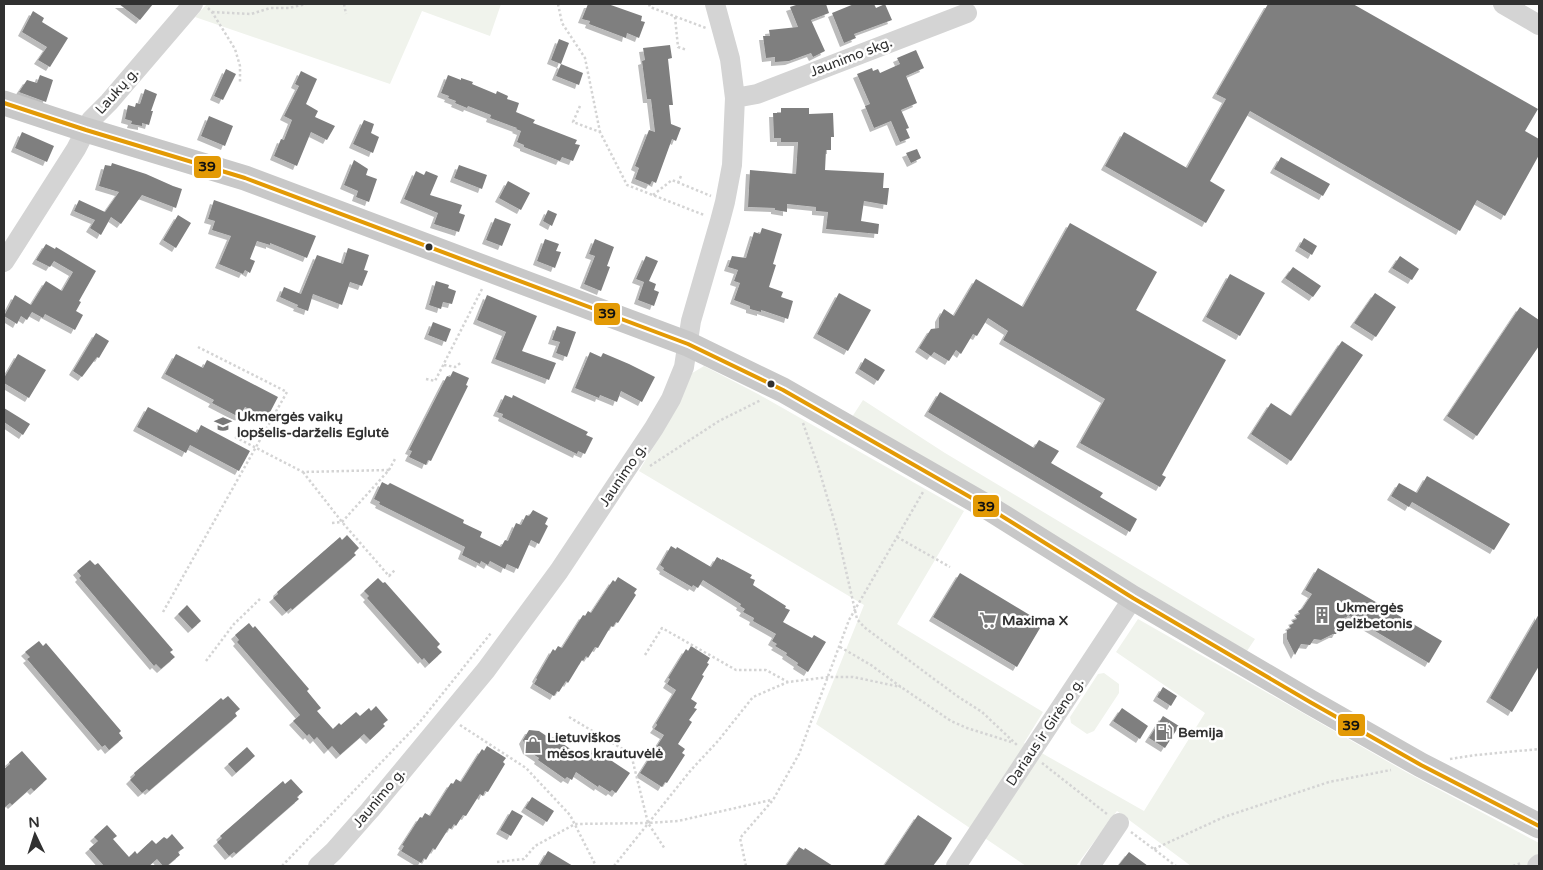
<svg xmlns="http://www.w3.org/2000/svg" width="1543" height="870" font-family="'Varela Round',sans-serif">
  <defs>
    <filter id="shadow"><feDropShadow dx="-4" dy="4" stdDeviation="0" flood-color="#0004"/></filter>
  </defs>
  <rect width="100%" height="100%" fill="#fff"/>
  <path fill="#f0f3ec" d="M207 4H501L490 36 422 11 390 84 195 17Z
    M704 366 758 394 964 511 897 624 1043 712 1024 743 1144 811 1205 713 1116 652 1138 619 1406 772 1539 843V866H1191L1117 811 1076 866H1026L816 724 864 605 639 471 657 441 689 375Z
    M863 400 945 453 1255 639 1247 651 852 417Z
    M1104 673 1119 684V693L1094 731 1087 734 1071 723 1070 717 1098 674Z"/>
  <path fill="#7f7f7f" filter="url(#shadow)" d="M119 4H153L140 20Z
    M588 4H608L642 16 641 21 645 22 639 38 627 33 626 38 589 24 590 21 582 19Z
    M799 4H826L829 13 811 20 825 51 813 57 811 53 789 61 775 62V57L766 58 763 36H770L769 30 798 27 790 7Z
    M854 4H874L876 8 885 4 892 20 854 34 856 38 844 43 832 13Z
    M1268 4H1353L1538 109 1525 131 1539 139V155L1505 216 1477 200 1460 231 1250 111 1210 181 1225 190 1206 223 1105 166 1124 132 1187 168 1226 99 1216 94Z
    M33 11 44 18 42 22 68 38 50 67 38 60 47 47 22 32Z
    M559 39 569 43 561 64 551 60Z
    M670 45 672 58 668 59 673 105H669L671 124 681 128 676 141 672 139 656 183 652 181 650 185 635 179 639 168 635 166 649 130 655 132 651 99H647L642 61 645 60 643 48Z
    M916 50 924 68 906 76 917 103 901 110 909 128 906 129 910 138 900 142 891 121 874 128 865 106 870 104 857 74 872 68 873 71 878 69 880 73 900 64 897 58Z
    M561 64 583 73 579 85 556 76Z
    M226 69 236 74 223 100 214 96Z
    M301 71 317 79 306 104 318 111 315 117 335 126 327 140 311 132 297 166 274 156 281 139 284 140 292 120 284 116 299 86 295 84Z
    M40 75 53 80 46 102 19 92 27 80 37 83Z
    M448 75 461 80V78L473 82 472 84 496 94 497 91 508 96 507 99 519 103 516 112 535 120 533 123 577 140 575 144 580 145 573 161 562 157 560 161 524 147V145L517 142 521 131 516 129 517 128 490 118 491 115 468 106 467 108 455 103 456 101 448 98 449 96 441 93Z
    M145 89 157 94 151 111H153L149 125 142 123V126L131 124 132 121 125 119 128 105 135 107 136 103 140 104Z
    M781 108H809V114L833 113 834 137H831V150H826L825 170 884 173 883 188H889L887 205 864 201 861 221 879 224 878 234 826 229 828 212 816 211V207L787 204V212L775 210V208L748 207 750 170 796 174 798 142H781V138H774L773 113H781Z
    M209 116 233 126 225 146 201 136Z
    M364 120 374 124 371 133 379 137 373 153 353 144Z
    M22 132 54 146 47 162 15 148Z
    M917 149 921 158 911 163 906 153Z
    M1281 157 1330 184 1323 196 1274 169Z
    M354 160 368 169 366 175 377 179 369 202 356 197 358 191 344 185Z
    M112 163 146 174 173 186 182 189 176 208 142 195 121 224 111 217 101 235 90 228 95 220 74 211 79 200 105 212 119 192 99 186 105 165 111 166Z
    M459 165 487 175 482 189 454 178Z
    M416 171 424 175 426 171 438 176 430 195 462 205 459 213 465 215 459 232 434 224 438 213 404 199Z
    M508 181 530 193 521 210 499 198Z
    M214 200 316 236 307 258 270 243V245L257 241 250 259 255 261 250 273 245 270 243 274 219 264 231 236 212 230 215 221 208 219Z
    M548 210 557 214 552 226 543 221Z
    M178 215 191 223 176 248 163 240Z
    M495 218 511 224 502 246 486 240Z
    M1070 223 1157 272 1136 310 1226 360 1162 475 1166 477 1160 487 1080 443 1105 399 1003 340 1008 331 988 318 977 336 973 334 961 354 956 350 949 361 934 352 931 356 919 348 931 329 939 328V318L944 309 954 316 976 279 1023 307Z
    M762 228 782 234 773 264 776 265 769 287 783 292 781 297 793 301 788 319 761 310V312L750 309V306L734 300 740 283 734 281 738 270 728 267 732 256 746 258 754 232 760 234Z
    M1304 238 1317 246 1312 255 1299 247Z
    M545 239 559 244 556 251 561 252 555 268 537 261Z
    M595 239 614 247 607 266 610 267 601 291 584 284 595 256 589 254Z
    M46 244 55 249 56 247 96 271 79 301 81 302 76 311 83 315 75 330 45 314 43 318 32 312 27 320 21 316 17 324 4 316 15 295 31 305 46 281 62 291 73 272 54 261 50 267 36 260Z
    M348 248 369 255 364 270 368 271 362 286 350 282 342 305 313 294 308 311 297 307 298 305 280 297 284 287 301 294 317 255 343 264Z
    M646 256 658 261 649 281 656 284 654 290 659 292 654 306 638 300 644 282 636 279Z
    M1400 256 1419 269 1412 280 1392 268Z
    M1293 267 1321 286 1313 297 1285 278Z
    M1230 274 1265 293 1240 336 1206 317Z
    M436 281 449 285 448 288 456 291 452 304 443 302 441 309 429 305Z
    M839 293 871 310 848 351 817 334Z
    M1375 293 1396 307 1376 337 1354 323Z
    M487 295 537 316 522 351 556 363 549 380 495 359 506 332 477 320Z
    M1520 307 1539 320V346L1477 436 1447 416Z
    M433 322 451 329 446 342 428 335Z
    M557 326 576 332 567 357 556 353 560 342 552 340Z
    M96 333 109 341 99 358 97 357 82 377 73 371Z
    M1342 341 1363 355 1291 461 1251 434 1271 403 1291 416Z
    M590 352 601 357 603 353 629 364 655 377 642 402 621 391 617 402 600 395 599 398 575 388Z
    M18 354 46 370 29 398 4 383V378Z
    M176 354 203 368 207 360 278 397 267 418 245 407 239 417 212 403 214 400 165 374Z
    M865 358 885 370 878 381 859 369Z
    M453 371 469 378 466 385 468 386 431 461 428 460 426 465 409 457 412 451 409 450 447 376 450 377Z
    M940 392 1034 448 1039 440 1059 451 1051 463 1103 493 1100 497 1137 519 1130 532 928 412Z
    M505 395 512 398 513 395 588 432 586 435 593 438 585 454 578 451 577 454 502 417 503 414 497 412Z
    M148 407 197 433 201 425 250 451 239 471 190 445 186 453 137 427Z
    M4 408 30 424 23 435 4 422Z
    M1427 476 1510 524 1494 550 1412 502 1409 507 1391 496 1399 483 1417 493Z
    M382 482 388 485 390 483 464 520 463 523 482 532 480 537 501 547 505 540 508 541 516 523 521 525 526 515 529 516 533 510 548 518 545 524 548 526 539 544 531 540 518 569 507 564 505 569 490 561 488 565 481 561 480 564 462 555 465 547 379 504 380 502 374 499Z
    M347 535 359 548 354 553 356 555 292 610 291 608 286 612 273 598 278 594 277 592 340 537 342 540Z
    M671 546 676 549 677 547 711 567 717 557 722 560V559L752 575 750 578 755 580 753 585 786 606 785 608 790 610 783 622 812 638 814 635 826 642 808 672 797 665 798 663 786 655 787 653 775 646 777 644 772 641 776 634 753 621 754 618 743 612 745 609 740 606 741 604 703 580 698 588 693 585 692 587 663 570 664 568 660 565Z
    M90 560 95 565 98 563 173 650 170 652 175 657 161 669 156 664 154 666 79 578 81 576 77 571Z
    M1318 568 1442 641 1429 663 1348 615 1346 618 1345 617 1336 634H1333L1321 640 1314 639 1310 645 1301 644 1295 655 1287 639V630L1291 628 1289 626 1294 623 1292 621 1297 619 1295 616 1300 614 1298 611 1302 609 1312 594 1305 590Z
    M960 573 1043 623 1017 667 933 617Z
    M618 577 637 589 634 593 636 595 618 623 616 622 613 627 611 626 598 648 595 647 588 658 586 656 583 661 582 660 568 683 566 681 559 692 557 691 554 696 534 684 537 679 536 678 553 649 555 651 558 646 562 648 583 615 585 616 588 611 591 613 613 580 615 582Z
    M378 578 383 583 385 582 440 644 437 647 442 652 429 664 424 658 422 660 367 598 369 596 364 591Z
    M187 605 201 621 192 629 178 614Z
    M1539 614V666L1512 712 1490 698Z
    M249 623 253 628 255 626 309 689 307 691 321 708 317 711 333 729 339 723 341 725 356 712 360 716 369 708 371 711 376 706 388 720 383 724 385 726 370 740 364 734 340 755 332 746 328 750 317 737 314 740 309 734 307 736 293 721 300 715 237 642 239 640 235 635Z
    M39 641 43 646 46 643 121 731 119 733 123 738 109 750 105 745 102 747 27 659 30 657 25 652Z
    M691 646 710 658 707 663 709 664 702 675 704 676 691 699 697 703 694 708 697 709 689 720 692 722 678 744 685 749 682 753 685 755 667 783 665 782 662 787 640 773 664 735 654 729 657 725 656 723 676 690 667 684 670 679 668 678 686 649 688 651Z
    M1163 687 1177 696 1171 706 1157 697Z
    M228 696 240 709 235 713 237 716 149 791 147 789 142 793 130 780 135 775 134 773 221 698 223 700Z
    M1122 708 1148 726 1140 739 1113 721Z
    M1163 716 1179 726 1165 748 1149 738Z
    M529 730 539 731 551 739 553 737 585 759 592 750 596 753 597 751 630 773 616 793 612 790 610 792 599 785 598 787 576 772 572 780 567 777 565 779 538 760 539 758 527 750 523 740Z
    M487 746 506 758 503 762 505 764 488 792 485 791 483 796 480 794 466 816 463 815 456 826 454 824 451 829 449 828 435 850 433 848 426 860 424 858 421 863 401 851 404 846 402 845 420 817 422 818 425 813 430 816 451 783 453 784 456 779 461 782 482 749 484 751Z
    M247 747 255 756 236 773 228 764Z
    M22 751 47 779 34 791 31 788 12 805 10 803 4 808V769L10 764 9 762Z
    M291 779 303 792 297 797 299 799 236 854 234 852 229 856 217 842 222 838 220 836 283 781 285 784Z
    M532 797 554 811 547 822 525 808Z
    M512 810 523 816 511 836 500 830Z
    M918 815 952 838 942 854 933 866H884Z
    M107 825 117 836 113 839 129 857 135 851 137 854 152 840 156 844 164 837 167 839 172 834 184 848 178 852 180 855 167 866H163L157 859 149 866H104L89 849 98 841 94 837Z
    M799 847 804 850 805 848 833 866H786Z
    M548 851 573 866H539Z
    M1129 852 1148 866H1118Z"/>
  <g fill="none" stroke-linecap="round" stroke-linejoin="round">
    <path stroke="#d4d4d4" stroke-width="2.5" stroke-dasharray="2.5 2.5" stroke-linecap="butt" d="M344 4 346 14
      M558 4 562 23 585 58 600 132
      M649 4 650 7 706 28
      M208 8 212 12 235 49 240 66V83
      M212 12 251 14 270 8H289L306 4
      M675 17 678 47 687 50
      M580 106 573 122 600 132 627 185 704 215
      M678 183 681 176
      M653 195 672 180 711 196
      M444 365 455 367 462 362
      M426 379 435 381 483 287
      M803 423 818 466 836 527 857 619 864 627 957 696 982 712 1018 746
      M235 437 303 472 389 470
      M650 466 719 421 761 400
      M303 472 342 522 389 576 396 569
      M332 523 342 522 389 470 395 459
      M897 537 950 567
      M163 612 287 392 198 347
      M840 647 871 665 901 687 951 721 967 728 1011 742
      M645 655 662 628 736 670H766L788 682
      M206 661 234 624 260 599
      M569 717 631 754 648 823 665 849
      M460 725 526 768 570 815 596 866
      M1450 759 1476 755 1539 749
      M1042 763 1107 814
      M1131 832 1176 866
      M1154 849 1224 817 1329 782 1391 770
      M497 862 524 859 535 846 575 824 648 823 678 821 771 800
      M282 866 419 723 491 633
      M614 866 691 770 718 741 753 697 788 682 829 677H853L901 687
      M746 866 740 838 773 800 799 754 849 620 923 492
      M1513 866 1521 863"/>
    <path stroke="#d4d4d4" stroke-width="20" d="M1503 4 1539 25
      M735 98 757 94 967 13
      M4 262 76 149 91 120 109 102 193 4
      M318 866 334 851 370 810 486 670 559 571 654 428 671 399 684 367 691 321 720 221 725 202 732 165 735 98 730 59 715 4
      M956 866 1133 598
      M1090 866 1119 823
      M1537 866 1539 864"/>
    <path stroke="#c8c8c8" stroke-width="25" d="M4 103 86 130 245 178 688 344 783 390 984 505 1133 598 1310 702 1421 765 1539 826"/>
    <g stroke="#fff" stroke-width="8">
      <path id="bus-1" d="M4 103 86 130 245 178 688 344 783 390 984 505 1133 598 1310 702 1421 765 1539 826"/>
    </g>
    <use href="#bus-1" stroke="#e39a05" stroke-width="4"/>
  </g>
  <defs>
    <g id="school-bare" transform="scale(1.35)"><path d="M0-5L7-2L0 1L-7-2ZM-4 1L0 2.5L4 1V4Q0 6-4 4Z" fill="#787878" stroke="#fff" stroke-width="2.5" paint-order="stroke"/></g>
    <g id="building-bare" transform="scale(1.35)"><path d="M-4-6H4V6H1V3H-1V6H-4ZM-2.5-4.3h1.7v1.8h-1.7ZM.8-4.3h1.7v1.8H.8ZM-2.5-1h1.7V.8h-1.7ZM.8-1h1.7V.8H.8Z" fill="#787878" stroke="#fff" stroke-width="2.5" paint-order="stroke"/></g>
    <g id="supermarket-bare" transform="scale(1.35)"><path d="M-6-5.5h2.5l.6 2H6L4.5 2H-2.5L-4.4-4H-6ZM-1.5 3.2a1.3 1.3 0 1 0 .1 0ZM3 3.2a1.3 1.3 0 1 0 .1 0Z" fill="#787878" stroke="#fff" stroke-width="2.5" paint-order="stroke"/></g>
    <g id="fuel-bare" transform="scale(1.35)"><path d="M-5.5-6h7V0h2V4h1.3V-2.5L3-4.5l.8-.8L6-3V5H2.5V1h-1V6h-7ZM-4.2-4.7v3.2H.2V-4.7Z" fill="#787878" stroke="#fff" stroke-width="2.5" paint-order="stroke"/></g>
    <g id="shop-bare" transform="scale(1.35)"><path d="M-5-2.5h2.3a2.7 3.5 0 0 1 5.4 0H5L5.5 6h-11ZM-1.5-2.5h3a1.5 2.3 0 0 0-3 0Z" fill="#787878" stroke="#fff" stroke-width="2.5" paint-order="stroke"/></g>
  </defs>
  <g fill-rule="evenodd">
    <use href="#school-bare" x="223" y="424"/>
    <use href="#building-bare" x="1322" y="615"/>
    <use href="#supermarket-bare" x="988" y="620"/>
    <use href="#fuel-bare" x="1164" y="732"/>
    <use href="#shop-bare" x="533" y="745"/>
  </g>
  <g fill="#303030" stroke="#fff" stroke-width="2">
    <circle cx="429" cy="247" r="4.5"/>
    <circle cx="771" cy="384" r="4.5"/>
  </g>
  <g text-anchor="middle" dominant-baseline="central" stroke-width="5" stroke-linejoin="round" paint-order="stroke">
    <g font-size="14" fill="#303030" stroke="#fff">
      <text transform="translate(851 57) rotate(-21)">Jaunimo skg.</text>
      <text transform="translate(117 91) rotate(-48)">Laukų g.</text>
      <text transform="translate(623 475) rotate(-56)">Jaunimo g.</text>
      <text transform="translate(1045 732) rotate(-56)">Dariaus ir Girėno g.</text>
      <text transform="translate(379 798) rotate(-50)">Jaunimo g.</text>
    </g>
    <g font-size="14" font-weight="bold" fill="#303030" stroke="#fff" text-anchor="start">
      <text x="237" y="416">Ukmergės vaikų<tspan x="237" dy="16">lopšelis-darželis Eglutė</tspan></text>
      <text x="1336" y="607">Ukmergės<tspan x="1336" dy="16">gelžbetonis</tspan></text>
      <text x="1002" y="620">Maxima X</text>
      <text x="1178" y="732">Bemija</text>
      <text x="547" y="737">Lietuviškos<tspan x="547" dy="16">mėsos krautuvėlė</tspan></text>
    </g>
  </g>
  <g stroke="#fff" stroke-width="2">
    <rect x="193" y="155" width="29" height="24" rx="5" fill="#e39a05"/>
    <rect x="593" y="302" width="28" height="24" rx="5" fill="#e39a05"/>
    <rect x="972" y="494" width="28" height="24" rx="5" fill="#e39a05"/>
    <rect x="1337" y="713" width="29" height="24" rx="5" fill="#e39a05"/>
  </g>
  <g font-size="14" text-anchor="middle" font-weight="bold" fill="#111">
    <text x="207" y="171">39</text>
    <text x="607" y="318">39</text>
    <text x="986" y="511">39</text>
    <text x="1351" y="730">39</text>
  </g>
  <rect width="1543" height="870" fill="none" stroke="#303030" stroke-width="10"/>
  <g transform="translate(35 835) rotate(356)" stroke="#ffffff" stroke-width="4" paint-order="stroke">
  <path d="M0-4L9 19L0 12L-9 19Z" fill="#303030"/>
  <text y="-8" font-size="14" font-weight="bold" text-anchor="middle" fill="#303030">N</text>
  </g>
</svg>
